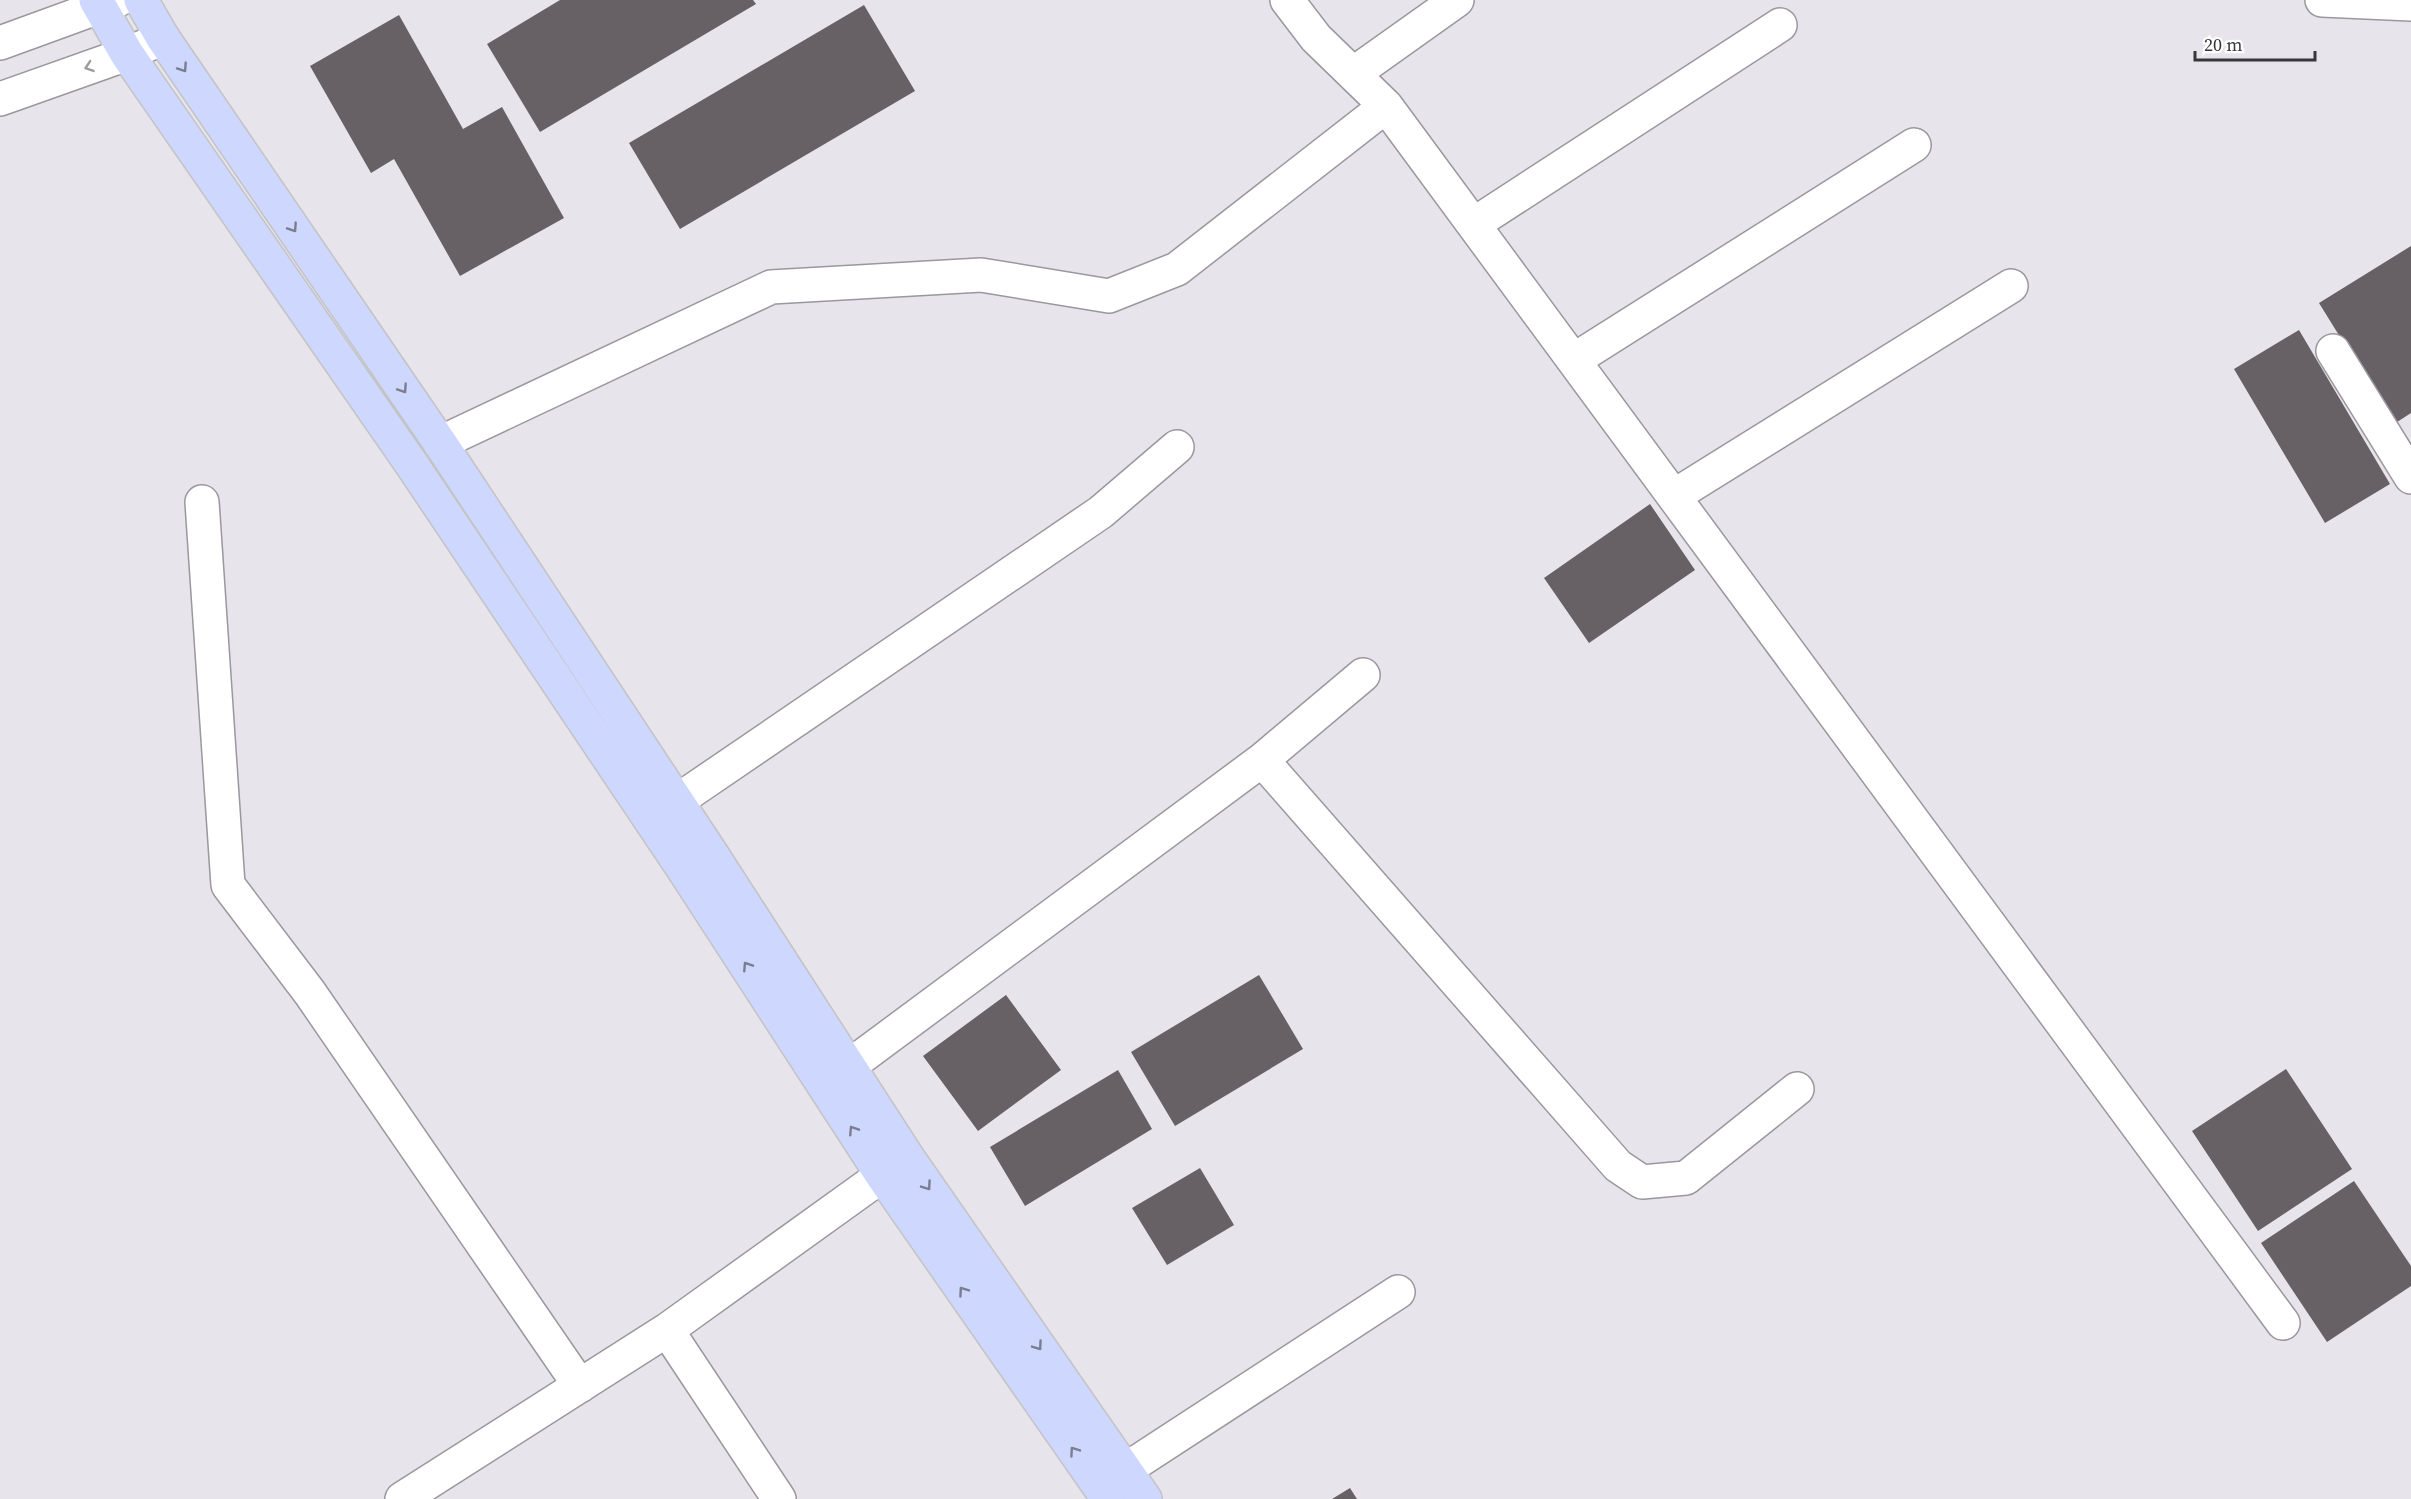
<svg xmlns="http://www.w3.org/2000/svg" width="2411" height="1499" font-family="'Source Serif 4',serif">
  <rect width="100%" height="100%" fill="#e7e4ec"/>
  <path fill="#676064" d="M560 0H753L756 4 540 132 487 44Z
    M864 5 915 91 680 229 629 143Z
    M399 15 463 129 502 107 564 218 460 276 394 159 371 173 310 66Z
    M2411 246V413L2394 424 2319 303Z
    M2299 330 2390 484 2325 523 2234 369Z
    M1650 504 1695 570 1589 643 1544 578Z
    M1259 975 1303 1049 1175 1126 1131 1052Z
    M1006 995 1061 1070 978 1131 923 1056Z
    M2286 1069 2352 1169 2258 1231 2192 1131Z
    M1118 1070 1152 1129 1025 1206 990 1147Z
    M1200 1168 1234 1225 1167 1265 1132 1208Z
    M2354 1181 2411 1266V1286L2327 1342 2261 1243Z
    M1350 1488 1357 1499H1332Z"/>
  <g fill="none" stroke-linecap="round" stroke-linejoin="round">
    <g stroke="#9b979e" stroke-width="36">
      <path id="minor" d="M1287 0 1316 38 1386 106
        M2322 0 2411 4
        M0 43 118 0
        M1353 74 1457 0
        M0 99 127 54 163 38
        M1474 224 1780 25
        M2333 351 2411 477
        M1574 360 1914 145
        M440 443 771 287 981 275 1109 296 1177 269 1386 106 2283 1323
        M1674 496 2011 286
        M202 502 228 885 310 993 580 1386
        M1262 760 1618 1166 1642 1182 1686 1178 1797 1089
        M677 801 1101 512 1177 447
        M825 1084 1262 760 1363 675
        M667 1330 779 1499
        M1125 1470 1398 1292
        M402 1499 667 1330 905 1159"/>
    </g>
    <g stroke="#c3c3c4" stroke-width="36">
      <path id="major" d="M96 0 127 54 410 462 682 867 882 1175 1108 1499
        M141 0 163 38 440 443 709 850 908 1158 1145 1499"/>
    </g>
    <use href="#minor" stroke="#fff" stroke-width="33"/>
    <use href="#major" stroke="#ced7fd" stroke-width="33"/>
  </g>
  <defs><path id="oneway-chevron" d="M-2-3.5L2.5 0L-2 3.5" fill="none" stroke-width="1.6" stroke-linecap="round" stroke-linejoin="round" transform="scale(1.5)"/></defs>
  <use stroke="#9b9a9c" href="#oneway-chevron" transform="translate(89 67) rotate(161)"/>
  <g stroke="#7b7e91">
    <use href="#oneway-chevron" transform="translate(183 68) rotate(56)"/>
    <use href="#oneway-chevron" transform="translate(293 228) rotate(56)"/>
    <use href="#oneway-chevron" transform="translate(403 389) rotate(56)"/>
    <use href="#oneway-chevron" transform="translate(747 966) rotate(-123)"/>
    <use href="#oneway-chevron" transform="translate(853 1130) rotate(-123)"/>
    <use href="#oneway-chevron" transform="translate(927 1186) rotate(55)"/>
    <use href="#oneway-chevron" transform="translate(963 1291) rotate(-125)"/>
    <use href="#oneway-chevron" transform="translate(1038 1346) rotate(55)"/>
    <use href="#oneway-chevron" transform="translate(1074 1451) rotate(-125)"/>
  </g>
  <path d="M2195 51v9h120v-9" fill="none" stroke="#373639" stroke-width="3"/>
  <text x="2204" y="51" font-size="18" fill="#373639" stroke="#ffffff" stroke-width="4.5" paint-order="stroke">20 m</text>
</svg>
